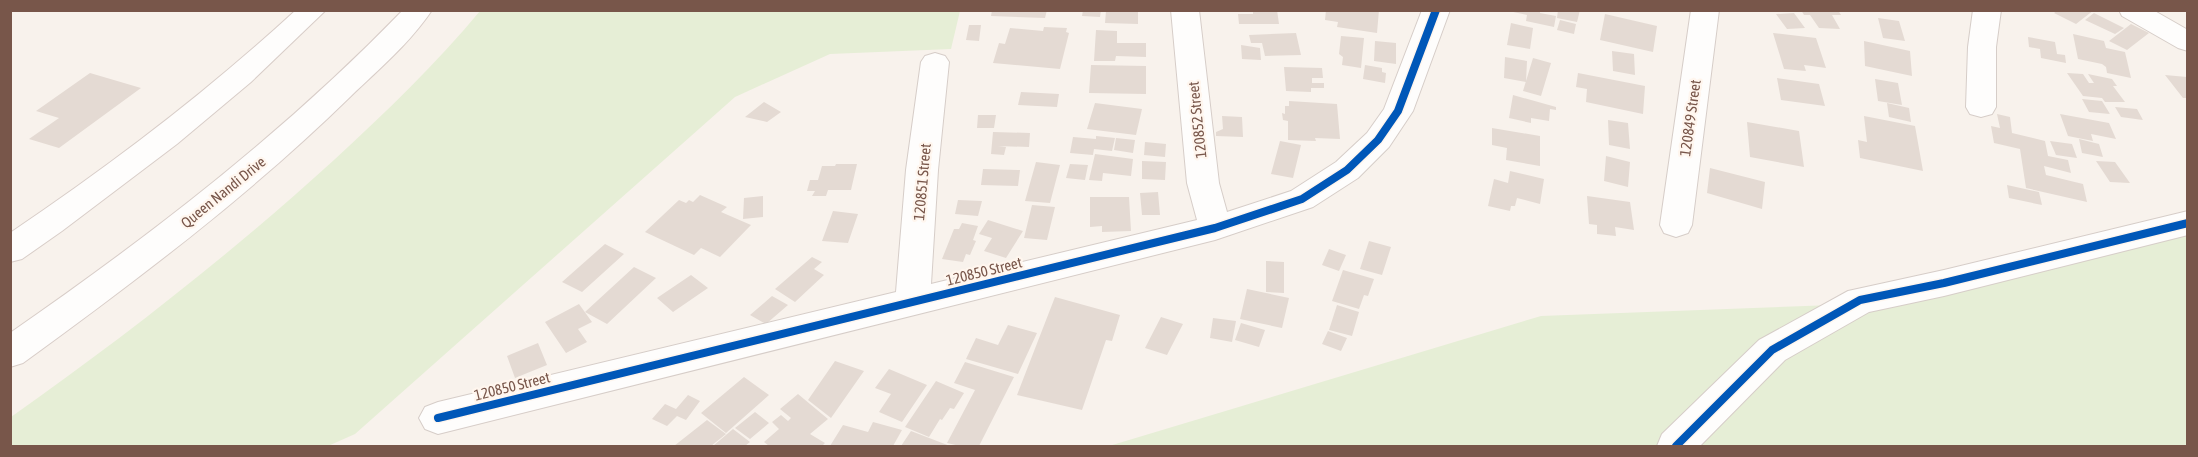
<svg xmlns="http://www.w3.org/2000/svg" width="2198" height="457" font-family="'Asap Condensed',sans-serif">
  <rect width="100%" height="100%" fill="#f8f2ec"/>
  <path fill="#e6eed6" d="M480 11H960L951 49 830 54 735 97 355 434 328 446H11V417C123 338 232 253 334 160 385 113 436 64 480 11Z
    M2187 234V446H1109L1541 316 1914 302Z"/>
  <path fill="#e4dad3" d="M992 10H1047L1045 18 991 16Z
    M1083 10H1101L1100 17 1082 16Z
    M1253 10H1277L1279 24H1239L1238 14H1253Z
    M1326 10H1379L1377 33 1337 27 1338 22 1325 20Z
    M1504 10H1540V13L1556 16 1554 27 1526 21 1527 15Z
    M1558 10H1580L1577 22 1557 18Z
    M1801 10H1838L1841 15H1832L1840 29 1819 28 1810 15H1804Z
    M2058 10H2094L2076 24 2054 13Z
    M1106 11 1138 12V24L1105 23Z
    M1794 13 1805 28 1787 29 1776 14Z
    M2094 13 2124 28 2115 34 2085 20Z
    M1605 14 1657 26 1653 52 1600 40Z
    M1878 18 1899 21 1905 41 1883 38Z
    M1560 20 1576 24 1574 34 1557 30Z
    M1511 23 1533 28 1530 49 1507 45Z
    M2131 24 2149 33 2127 50 2109 41Z
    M969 25H981L979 41 966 40Z
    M1044 27 1067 28 1066 32 1069 33 1060 69 993 63 999 43 1005 44 1010 28 1043 31Z
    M1096 30 1117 31V43H1146V57L1116 56 1115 61H1094Z
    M1296 33 1301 55 1265 56 1262 43H1251L1249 35Z
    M1773 33 1816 38 1826 68 1804 65 1806 71 1784 69Z
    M2073 34 2104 41 2106 48 2125 52 2131 78 2107 73 2106 67 2102 64 2078 59Z
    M1341 36 1364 38 1361 68 1342 65 1343 57 1339 54Z
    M2028 37 2055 42 2057 54 2065 55 2066 63 2041 58 2040 49 2029 47Z
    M1375 41 1396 43V64L1374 61Z
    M1864 41 1910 51 1912 76 1865 66Z
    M1241 45 1260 48 1261 60 1242 59Z
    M1612 51 1634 54 1635 75 1613 71Z
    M1505 57 1527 61 1526 82 1504 78Z
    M1533 58 1551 63 1541 96 1523 91Z
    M1091 65 1146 66V94L1089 93Z
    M1365 65 1382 68V72L1386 73 1385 83 1363 79Z
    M1284 67 1322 68 1323 78H1312V83H1324V88H1311V92L1286 91Z
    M90 73 141 88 59 148 29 139 59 118 36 111Z
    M1578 73 1645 86 1643 114 1586 102 1587 89 1576 87Z
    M2067 73 2083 74 2089 83H2094L2088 74 2112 79 2117 86H2113L2125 102H2105L2102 98 2083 96Z
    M2165 75 2187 77V98H2183Z
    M1777 78 1819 84 1825 106 1781 100Z
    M1875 79 1898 83 1902 105 1878 101Z
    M1021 92 1059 94 1057 107 1018 105Z
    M1513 95 1556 107V110L1550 109 1549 121 1531 118V123L1509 118Z
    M2082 99 2102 101 2110 114 2089 112Z
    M1289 101 1337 104 1340 139 1315 138 1316 141 1288 140V121L1283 120 1282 113 1285 114V106H1289Z
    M764 102 781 112 767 122 745 117Z
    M1095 103 1142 109 1136 135 1087 129Z
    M1887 103 1909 108 1911 122 1889 117Z
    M2115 107 2137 109 2143 120 2121 117Z
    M1997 114 2010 117 2012 133 2045 141 2048 156 2068 160 2071 173 2044 166 2046 175 2083 184 2087 202 2026 188 2020 149 1994 143 1991 126 2000 128Z
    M2060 114 2109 123 2116 139 2091 134 2093 141 2068 136Z
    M978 115H996L994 128H977Z
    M1222 116 1242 117 1243 137 1216 136V132L1223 129Z
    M1864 116 1915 126 1923 171 1860 158 1858 140 1867 142Z
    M1608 120 1628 123 1630 149 1609 145Z
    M1747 122 1799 131 1804 167 1750 157Z
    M1492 128 1540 136V166L1506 160 1507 148 1492 145Z
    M993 132 1030 133 1029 147 998 146 1006 147 1004 155 991 154Z
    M1096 136 1115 138 1112 151 1094 149 1093 155 1070 153 1073 137 1096 139Z
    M1116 138 1135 140 1133 153 1114 150Z
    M2079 139 2099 144 2103 157 2082 153Z
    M1280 141 1301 145 1293 178 1271 174Z
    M2050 141 2072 144 2077 158 2056 155Z
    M1145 142 1166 144 1165 157 1144 155Z
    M1095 154 1133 159 1131 176 1103 173 1102 181 1089 180Z
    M1606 156 1630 162 1628 187 1604 181Z
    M1142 161 1166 162 1165 180 1142 179Z
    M2096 161 2115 162 2130 183 2110 182Z
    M1036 162 1060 165 1050 203 1025 201Z
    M836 164H857L851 190H828L826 196H812L815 191H807L810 180H818L822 166H835Z
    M1070 164 1088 165 1085 180 1066 178Z
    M1710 168 1765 182 1762 209 1707 193Z
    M983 169 1020 170 1018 186 981 185Z
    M1510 171 1544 179 1540 204 1517 198 1515 206H1511L1510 211 1488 206 1494 179 1508 183Z
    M2007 185 2039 192 2042 205 2009 198Z
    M1158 192 1160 215H1142L1140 193Z
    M700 195 727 207 721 212 751 225 720 257 701 248 694 255 645 232 679 200 686 203 689 200 693 202Z
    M763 196V217L743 219 744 198Z
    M1587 196 1630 202 1634 230 1615 227 1616 236 1597 234V225L1589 224Z
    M1090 197H1129L1131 231 1102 232V226L1090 227Z
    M958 200 982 201 978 216 955 214Z
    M1032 205 1055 207 1047 240 1024 238Z
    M833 211 858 214 848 243 822 241Z
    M988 220 1023 231 1006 258 984 251 992 238 979 234Z
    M962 223 978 226 973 240 976 241 970 255 966 254 963 262 942 259 954 229H959Z
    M1369 241 1391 247 1382 275 1360 269Z
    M605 244 624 254 582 292 562 282Z
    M1329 249 1346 255 1339 271 1322 265Z
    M812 257 822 262 814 269 824 275 795 302 775 289Z
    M1266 261 1284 262V293L1266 292Z
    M634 267 656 278 607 324 585 312Z
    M1343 270 1374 279 1368 296 1364 295 1359 309 1332 301Z
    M691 275 708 288 673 312 657 298Z
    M1247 289 1289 298 1282 328 1240 319Z
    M772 296 788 305 766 324 750 315Z
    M1055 297 1120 315 1112 341 1106 340 1082 410 1017 395Z
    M579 304 592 322 578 329 587 342 566 353 545 322Z
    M1337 305 1359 312 1352 336 1329 330Z
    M1161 317 1183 324 1167 355 1145 348Z
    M1213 318 1236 321 1232 342 1210 338Z
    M1241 323 1265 330 1259 347 1235 340Z
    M1008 325 1037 333 1018 374 966 359 976 338 998 345Z
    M1328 331 1347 338 1341 351 1322 344Z
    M538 343 547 365 515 378 507 356Z
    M835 361 864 371 831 418 808 400Z
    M965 362 1014 377 979 446H960L947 443 975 390 954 383Z
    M889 369 927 385 902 422 879 412 891 394 875 388Z
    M744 377 769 395 726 433 701 413Z
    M936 381 964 393 954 409 950 408 942 420 940 419 929 437 905 427Z
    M798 394 828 419 810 434 825 443 822 446H769L764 442 779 429 772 422 781 415 788 421 791 418 780 409Z
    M688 395 700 401 686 420 677 416 667 426 652 419 665 404 676 409Z
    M755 412 769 423 750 439 735 428Z
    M707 420 726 434 711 446H674Z
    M873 422 902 430 893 446H830L843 425 868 432Z
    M733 429 750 442 745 446H713Z
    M911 431 950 446H901Z"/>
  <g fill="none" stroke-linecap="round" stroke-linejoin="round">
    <g stroke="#d6cdc8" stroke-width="2">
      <path id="street" d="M1171 10H1199L1219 183 1227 212 1291 191 1336 162 1367 133 1384 109 1422 10H1450L1413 111 1389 147 1358 178 1313 207 1215 240 438 434 425 429 419 418 425 407 438 402 896 292 906 170 921 62 925 56 935 53 945 56 949 62 938 170 931 284 1197 220 1187 183Z
        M1691 10H1719L1692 225 1688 233 1676 237 1664 233 1660 225Z
        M1973 10H2001L1996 47V107L1992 114 1981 117 1970 114 1966 107 1968 47Z
        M2119 10H2153L2188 30V51L2178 48 2122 16Z
        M2188 211V235L1944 296 1869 312 1785 360 1700 446H1657L1662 434 1759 340 1848 291 1944 270Z"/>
    </g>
    <g stroke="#d8cdc8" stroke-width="2">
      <path id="secondary" d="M296 10H326L251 82 177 144 62 231 22 259 10 262V233C111 165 207 92 296 10Z
        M403 10H432C411 42 378 70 351 96 250 195 137 280 23 363L10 367V333C150 236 284 133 403 10Z"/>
    </g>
    <use href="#street" fill="#fefdfc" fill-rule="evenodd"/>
    <use href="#secondary" fill="#fefdfc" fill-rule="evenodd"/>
    <g stroke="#fff6ee" stroke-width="11">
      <path id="cycleway" d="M438 418 1215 228 1302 199 1347 170 1378 140 1398 111 1436 10
        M1676 446 1772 350 1860 300 1944 283 2188 223"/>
    </g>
    <use href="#cycleway" stroke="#0057b8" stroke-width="8"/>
  </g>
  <g text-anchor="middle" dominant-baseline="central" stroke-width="4.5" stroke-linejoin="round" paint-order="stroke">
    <g font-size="15" fill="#78564a" stroke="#fff6ee">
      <text transform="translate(1690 118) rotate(-82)">120849 Street</text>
      <text transform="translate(1197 120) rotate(-96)">120852 Street</text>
      <text transform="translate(922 182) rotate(-85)">120851 Street</text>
      <text transform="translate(223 192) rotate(-39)">Queen Nandi Drive</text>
      <text transform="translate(984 271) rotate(-14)">120850 Street</text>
      <text transform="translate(512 386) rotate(-14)">120850 Street</text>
    </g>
  </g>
  <rect width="2198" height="457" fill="none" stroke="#78564a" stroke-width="24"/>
</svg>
